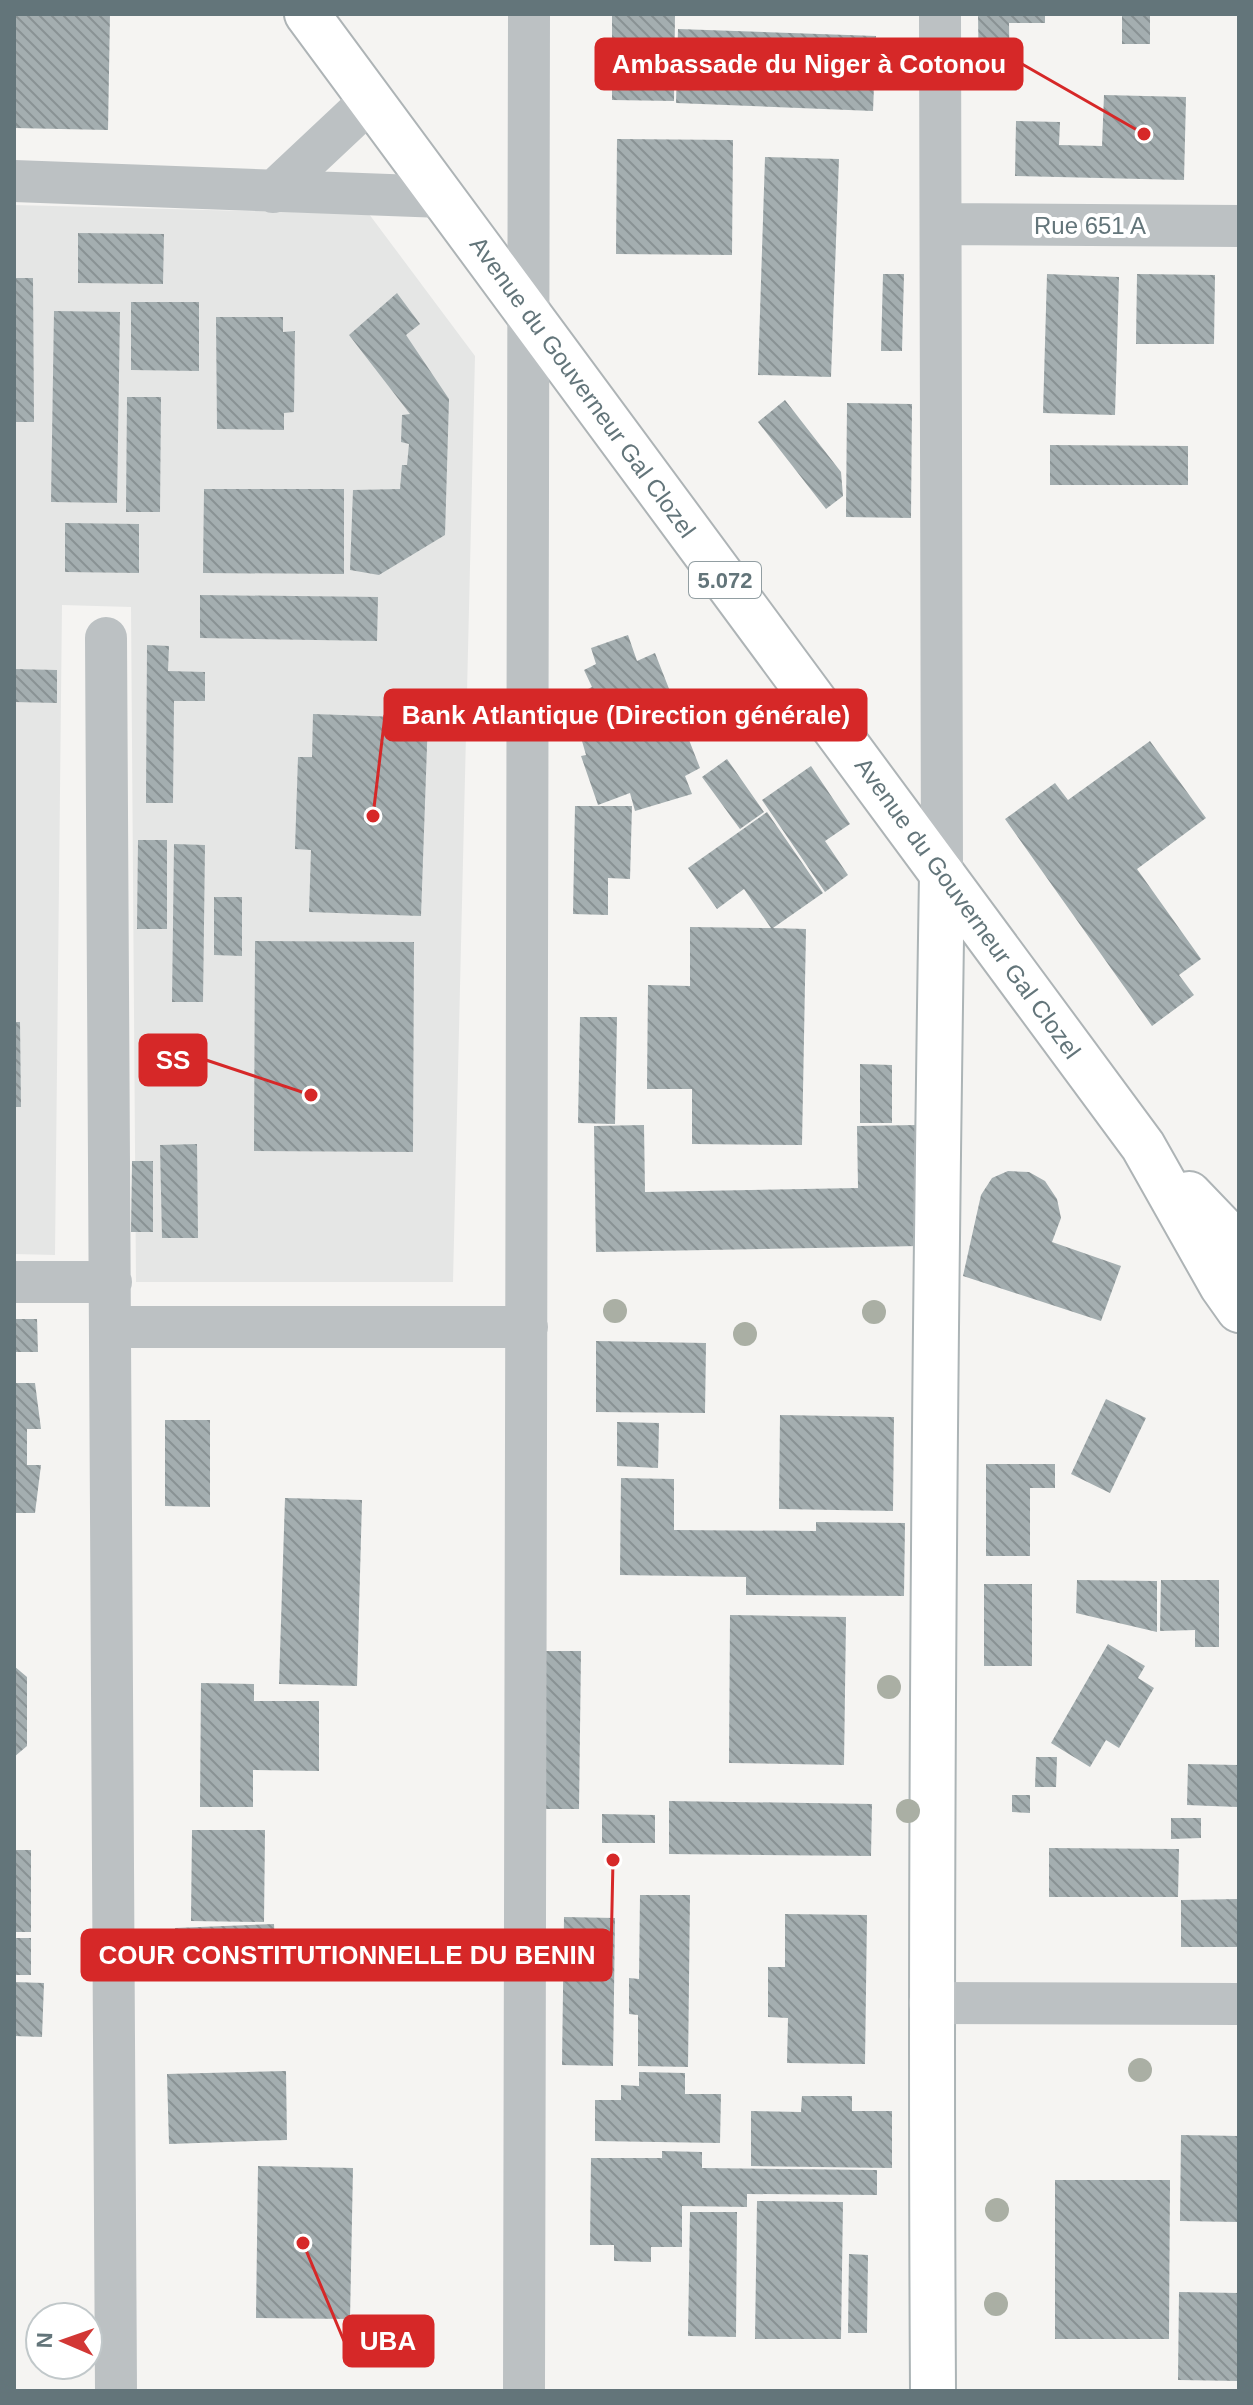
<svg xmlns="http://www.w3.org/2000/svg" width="1253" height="2405" font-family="Helvetica,sans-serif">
  <defs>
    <pattern id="building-back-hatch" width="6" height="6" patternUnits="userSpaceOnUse" patternTransform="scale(2)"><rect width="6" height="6" fill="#a4aeb0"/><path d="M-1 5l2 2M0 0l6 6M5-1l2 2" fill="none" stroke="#899294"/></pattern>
  </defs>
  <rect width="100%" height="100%" fill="#f5f4f2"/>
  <path fill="#e5e6e5" d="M14 205 369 214 475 356 453 1282H136L131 607 62 605 55 1255 14 1254Z"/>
  <path fill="url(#building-back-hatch)" d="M14 14H110L108 130 14 128Z
    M612 14H675L674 101 612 100Z
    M978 14H1045V23H1009L1010 86H979Z
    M1122 14H1150V44H1122Z
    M678 29 876 36 873 111 676 103Z
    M1104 95 1186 97 1184 180 1015 176 1016 121 1060 122 1059 145 1102 146Z
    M617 139 733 140 732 255 616 254Z
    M765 157 839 159 831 377 758 375Z
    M78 233 164 234 163 284 78 283Z
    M883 274H904L902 351H881Z
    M1047 274 1119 277 1115 415 1043 413Z
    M1137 274 1215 275 1214 344H1136Z
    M14 278H33L34 422H14Z
    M397 293 420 324 406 335 449 399 445 535 379 575 350 570 353 490 400 489 402 465H407L409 444 401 442 402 415 410 414 349 335Z
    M131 302H199V371L131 370Z
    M54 311 120 312 117 503 51 502Z
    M216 317H283V332L295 331 294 412 284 413V430L217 429Z
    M127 397H161L160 512H126Z
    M785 400 841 472 843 496 826 509 758 422Z
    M847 403 912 404 911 518 846 517Z
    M1050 445 1188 446V485H1050Z
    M204 489H344V574L203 573Z
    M65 523 139 524V573L65 572Z
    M200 595 378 597 377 641 200 638Z
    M628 635 637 661 655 653 700 768 685 776 692 794 635 811 630 793 598 805 581 756 586 755 580 734 585 731 579 711 588 709 582 692 592 687 584 670 596 664 591 648Z
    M147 645 169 646 168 671 205 672V701H174L173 803H146Z
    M14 669 57 670V703L14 702Z
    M313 714 428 718 421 916 309 912 311 850 295 849 298 757H312Z
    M1150 741 1206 818 1137 869 1201 959 1179 975 1194 995 1152 1026 1005 819 1055 783 1068 800Z
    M727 759 764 812 740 829 702 777Z
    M811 766 850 824 825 841 848 875 825 892 762 800Z
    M575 806H632L630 879 608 878V915L573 914Z
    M767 812 823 893 773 928 806 929 802 1145 692 1144V1089H647L648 985 690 986V927L771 928 744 889 717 909 688 868Z
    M138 840H167V929H137Z
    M174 844 205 845 203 1002H172Z
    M214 897H242V956L214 955Z
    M255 941 414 942 413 1152 254 1151Z
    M580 1017H617L615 1124 578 1123Z
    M14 1022H20L21 1107H14Z
    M860 1064 892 1065V1123H860Z
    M644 1125 645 1192 858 1188 857 1126 917 1125 919 1246 596 1252 594 1126Z
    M197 1144 198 1238H162L160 1145Z
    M132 1161H153V1232H131Z
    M1008 1171 1029 1172 1045 1181 1057 1199 1061 1218 1052 1242 1121 1266 1101 1321 963 1276 981 1195 992 1178Z
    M14 1319H37L38 1352H14Z
    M596 1341 706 1343 705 1413 596 1412Z
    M14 1383H35L41 1429H27V1465H41L35 1513H14Z
    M1106 1399 1146 1418 1110 1493 1071 1474Z
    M780 1415 894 1417 893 1511 779 1509Z
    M165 1420H210V1507L165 1506Z
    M617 1422 659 1423 658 1468 617 1466Z
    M986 1464H1055V1488H1030V1556H986Z
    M621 1478 674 1479V1530L816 1531V1522L905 1523 904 1596 746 1595V1577L620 1575Z
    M285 1498 362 1500 357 1686 279 1684Z
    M1077 1580 1157 1581V1632L1076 1613Z
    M1161 1580H1219V1647H1195V1630L1160 1631Z
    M984 1584H1032V1666H984Z
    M730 1615 846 1617 844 1765 729 1763Z
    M1108 1644 1145 1666 1138 1678 1154 1688 1119 1748 1106 1740 1090 1767 1051 1743Z
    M541 1651H581L579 1809H539Z
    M14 1666 27 1677V1746L14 1757Z
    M201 1683 254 1684V1701H319V1771L253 1770V1807H200Z
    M1036 1757H1057L1056 1787H1035Z
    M1188 1764 1238 1765 1237 1807 1187 1805Z
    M1012 1795H1030V1813L1012 1812Z
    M669 1801 872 1804 871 1856 669 1854Z
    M602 1814 655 1815V1843H602Z
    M1171 1818H1201V1838L1171 1839Z
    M192 1830H265L264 1922 191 1921Z
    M1049 1848 1179 1849 1178 1897H1049Z
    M14 1850H31V1932H14Z
    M640 1895H690L688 2067 638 2066V2015L629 2014V1978L639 1979Z
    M1239 1899V1947H1181V1900Z
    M785 1914 867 1915 865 2064 787 2063 788 2018 768 2017V1967H785Z
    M564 1917 615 1918 613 2066 562 2065Z
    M274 1924 276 1967 176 1971 175 1928Z
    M14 1938H31V1975H14Z
    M14 1982 44 1983 42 2037 14 2036Z
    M286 2071 287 2140 169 2144 167 2074Z
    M639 2072 685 2073V2094H721L720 2143 595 2141V2100H621V2085L639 2086Z
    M802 2096H852V2111H892V2168L751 2166V2111L801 2112Z
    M1181 2135 1239 2136V2222L1180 2221Z
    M662 2151 702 2152V2168L877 2170V2195L747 2194V2207L682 2206V2247H651V2262L614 2261V2245H590L591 2158H662Z
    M258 2166 353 2168 350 2319 256 2318Z
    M1055 2180H1170L1169 2339H1055Z
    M757 2201 843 2202 841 2339H755Z
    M690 2212H737L736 2337 688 2336Z
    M849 2254 868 2255 867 2333H848Z
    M1179 2292 1239 2293V2381L1178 2380Z"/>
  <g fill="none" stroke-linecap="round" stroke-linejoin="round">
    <g stroke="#acb4b6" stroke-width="48">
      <path id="secondary" d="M933 2391C930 1885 934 1379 942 874"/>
    </g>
    <g stroke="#aeb4b6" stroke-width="48">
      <path id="primary" d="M307 14 1143 1146 1222 1286 1239 1310
        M1189 1194 1239 1246"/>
    </g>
    <path stroke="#bcc1c3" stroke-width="42" d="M940 14 942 874
      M14 181 443 197
      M273 192 371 100
      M941 224 1239 226
      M106 638 116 2391
      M14 1282H111
      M110 1327H527
      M930 2003 1239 2004
      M524 2391 529 14"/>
    <use href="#secondary" stroke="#fff" stroke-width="44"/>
    <use href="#primary" stroke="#fff" stroke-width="44"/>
  </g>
  <g fill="#aaafa4">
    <circle cx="615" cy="1311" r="12"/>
    <circle cx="874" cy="1312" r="12"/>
    <circle cx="745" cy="1334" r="12"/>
    <circle cx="889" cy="1687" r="12"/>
    <circle cx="908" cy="1811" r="12"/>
    <circle cx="1140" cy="2070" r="12"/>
    <circle cx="997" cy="2210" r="12"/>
    <circle cx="996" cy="2304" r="12"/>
  </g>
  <g text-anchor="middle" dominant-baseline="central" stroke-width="8" stroke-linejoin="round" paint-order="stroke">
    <rect fill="#fff" stroke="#929ea2" stroke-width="2" x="689" y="562" width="72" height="36" rx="6"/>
    <g font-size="22" font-weight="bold" fill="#63757a">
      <text x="725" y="580">5.072</text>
    </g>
    <g font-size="24" fill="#63757a" stroke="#fff">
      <text x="1090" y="225">Rue 651 A</text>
      <text transform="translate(583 387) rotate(54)">Avenue du Gouverneur Gal Clozel</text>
      <text transform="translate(968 908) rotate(54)">Avenue du Gouverneur Gal Clozel</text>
    </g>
  </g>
  <path fill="none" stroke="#d62828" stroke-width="3" d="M1144 134L1022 64M373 816L385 715M311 1095L206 1060M613 1860L611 1955M303 2243L344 2341"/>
  <g fill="#d62828" stroke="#fff" stroke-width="3">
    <circle cx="1144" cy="134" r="8"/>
    <circle cx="373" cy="816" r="8"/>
    <circle cx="311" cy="1095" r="8"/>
    <circle cx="613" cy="1860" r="8"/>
    <circle cx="303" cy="2243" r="8"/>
  </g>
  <g fill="#d62828" stroke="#d62828" stroke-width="3">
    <rect x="596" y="39" width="426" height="50" rx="8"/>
    <rect x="385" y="690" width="481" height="50" rx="8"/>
    <rect x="140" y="1035" width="66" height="50" rx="8"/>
    <rect x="82" y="1930" width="529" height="50" rx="8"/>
    <rect x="344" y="2316" width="89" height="50" rx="8"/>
  </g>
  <g font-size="26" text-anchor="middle" font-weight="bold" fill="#fff">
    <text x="809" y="73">Ambassade du Niger à Cotonou</text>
    <text x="626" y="724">Bank Atlantique (Direction générale)</text>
    <text x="173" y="1069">SS</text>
    <text x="347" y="1964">COUR CONSTITUTIONNELLE DU BENIN</text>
    <text x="388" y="2350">UBA</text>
  </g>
  <rect width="1253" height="2405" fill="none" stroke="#63757a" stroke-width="32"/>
  <g transform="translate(64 2341) rotate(272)"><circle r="38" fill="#ffffff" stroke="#c1c8ca" stroke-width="2"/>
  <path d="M0-6L14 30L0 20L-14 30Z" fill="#d23735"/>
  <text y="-12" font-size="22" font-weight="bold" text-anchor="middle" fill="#63757a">N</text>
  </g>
</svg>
